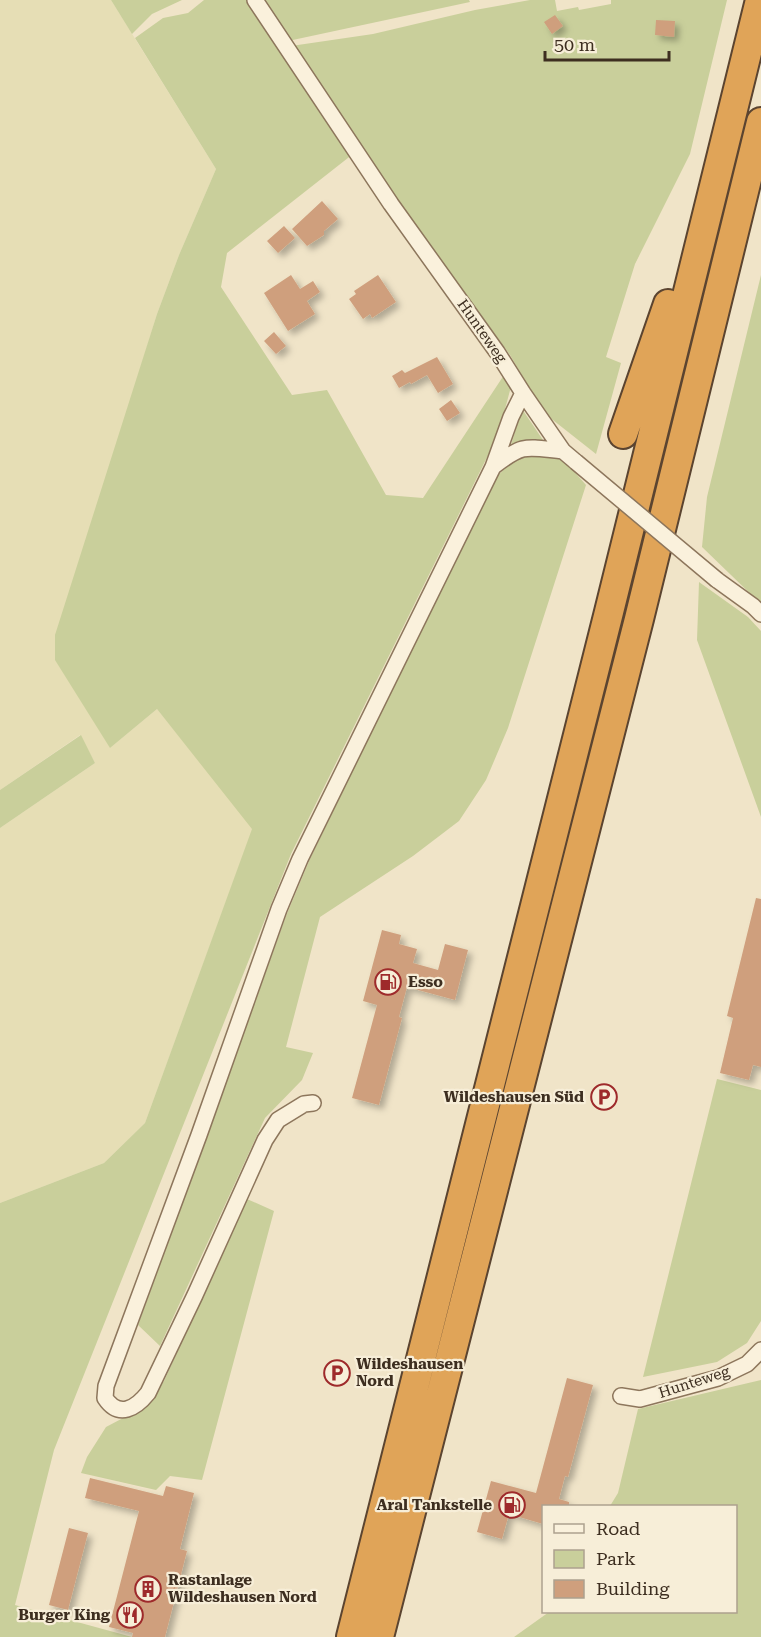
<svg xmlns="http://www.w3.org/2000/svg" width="761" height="1637" font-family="'Roboto Serif',serif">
  <defs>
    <filter id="shadow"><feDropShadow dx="4.5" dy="4.5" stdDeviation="3" flood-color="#0004"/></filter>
  </defs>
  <rect width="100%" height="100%" fill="#f0e4c8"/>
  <path fill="#e6deb5" d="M0 0H111L216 169 179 255 157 314 112 460 110 748 157 709 253 828 145 1123 104 1163 0 1203V828L95 763 80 735 0 790Z"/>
  <path fill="#c9cf9b" d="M111 0H182L152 14 132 34Z
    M204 0H250L353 154 227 253 221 287 292 395 327 390 386 495 423 498 504 375 512 383 498 435 291 854 54 1450 15 1605 132 1637H0V1203L104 1163 145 1123 252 829 157 709 110 748 55 660V635L157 314 179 255 216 169 135 38 163 18 188 13Z
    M262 0H469L470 2 288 41Z
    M530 0H555L557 11 578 7 579 10 611 4V0H727L690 154 635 264 606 357 621 363 596 454 544 413 510 355 360 149 291 46 373 34 475 10Z
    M761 275V604L702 547 707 497Z
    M522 409 545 443 521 441 511 445Z
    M535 454 564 460 586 485 508 728 486 780 459 821 413 856 320 917 286 1047 313 1053 302 1080 265 1118 160 1346 138 1325 286 916 309 861 494 479 515 459Z
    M699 582 748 617 761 631V817L697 640Z
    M81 735 95 763 0 828V790Z
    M717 1079 761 1090V1321L747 1343 717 1362 643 1377Z
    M247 1199 274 1211 202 1480 170 1476 156 1490 81 1473 87 1457 106 1427 142 1408 164 1381Z
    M761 1380V1637H514L549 1612H736V1506H610L618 1493 638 1409Z"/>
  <path fill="#cf9f7d" filter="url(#shadow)" d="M555 15 563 26 552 34 544 22Z
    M656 20 675 21 674 37 655 35Z
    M322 201 338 219 324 231V235L307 246 292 229Z
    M284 226 295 238 278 253 267 241Z
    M291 275 300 289 313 281 320 292 307 301 315 314 288 331 264 293Z
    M378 275 396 302 372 318 370 314 363 319 349 299 356 294 354 291Z
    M274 332 286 346 276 354 264 341Z
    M437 357 453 384 438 393 427 375 411 384 410 382 399 388 392 376 402 370 405 373Z
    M451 400 460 413 447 421 439 409Z
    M756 898 761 899V1067L753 1065 749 1080 720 1073 733 1018 727 1016Z
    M382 930 401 935 399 944 417 949 413 963 438 970 445 944 468 950 455 1000 407 987 399 1017 402 1018 379 1105 352 1098 377 1005 363 1001Z
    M567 1378 593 1385 568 1477 565 1476 559 1499 569 1502V1506H543V1524L509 1514 502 1539 477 1532 491 1481 536 1493Z
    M90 1478 163 1496 166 1486 194 1493 180 1549 187 1551 165 1637H132L133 1633 109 1627 139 1511 85 1498Z
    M69 1528 88 1533 68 1610 49 1605Z"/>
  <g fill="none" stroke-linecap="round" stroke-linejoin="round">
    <g stroke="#8d765c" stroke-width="18">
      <path id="minor" d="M255 0 391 204 497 352 523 393 563 451 576 462
        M494 466C524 443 526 447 563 451
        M717 580 753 606 761 614
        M313 1103 304 1104 278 1120 265 1140 195 1295 148 1393C136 1408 119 1419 105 1398L106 1386 199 1135 279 909 300 859 493 467 511 417 523 393
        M621 1396 640 1399 718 1378 747 1364 761 1350"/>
    </g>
    <g stroke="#5b4430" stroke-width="32">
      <path id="motorway" d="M623 434 668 304
        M351 1637 609 612 760 0
        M379 1637 639 619 761 122"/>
    </g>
    <use href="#minor" stroke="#faf1dc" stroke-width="15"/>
    <use href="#motorway" stroke="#e0a458" stroke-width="28"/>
    <g stroke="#8d765c" stroke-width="18" stroke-linecap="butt">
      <path id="minor-bridge" d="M576 462 717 580"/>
    </g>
    <use href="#minor-bridge" stroke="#faf1dc" stroke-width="15"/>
  </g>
  <defs>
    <g id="fuel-ring" transform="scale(1.35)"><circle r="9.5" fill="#f7eed8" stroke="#9e2a2b" stroke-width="1.5"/><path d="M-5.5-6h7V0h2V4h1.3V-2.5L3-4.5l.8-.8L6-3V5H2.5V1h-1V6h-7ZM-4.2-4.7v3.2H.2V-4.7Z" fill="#9e2a2b"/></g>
    <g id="parking-ring" transform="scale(1.35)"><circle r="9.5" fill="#f7eed8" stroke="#9e2a2b" stroke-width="1.5"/><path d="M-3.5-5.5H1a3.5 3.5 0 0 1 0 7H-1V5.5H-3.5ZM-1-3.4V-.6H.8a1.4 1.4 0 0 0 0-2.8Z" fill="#9e2a2b"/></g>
    <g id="building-ring" transform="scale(1.35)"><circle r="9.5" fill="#f7eed8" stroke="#9e2a2b" stroke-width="1.5"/><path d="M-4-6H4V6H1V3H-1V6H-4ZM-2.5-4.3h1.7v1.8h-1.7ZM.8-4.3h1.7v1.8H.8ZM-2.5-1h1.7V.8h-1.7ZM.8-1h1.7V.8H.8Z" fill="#9e2a2b"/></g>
    <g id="restaurant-ring" transform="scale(1.35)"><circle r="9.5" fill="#f7eed8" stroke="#9e2a2b" stroke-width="1.5"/><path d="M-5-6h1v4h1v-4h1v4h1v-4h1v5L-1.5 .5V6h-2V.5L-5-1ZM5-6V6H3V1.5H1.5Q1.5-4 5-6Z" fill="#9e2a2b"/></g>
  </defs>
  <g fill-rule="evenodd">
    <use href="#fuel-ring" x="388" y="982"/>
    <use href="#parking-ring" x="604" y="1097"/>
    <use href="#parking-ring" x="337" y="1373"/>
    <use href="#fuel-ring" x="512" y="1505"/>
    <use href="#building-ring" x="148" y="1589"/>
    <use href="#restaurant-ring" x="130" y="1615"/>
  </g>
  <g text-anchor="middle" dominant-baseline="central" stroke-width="4.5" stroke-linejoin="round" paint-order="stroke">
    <g font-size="15" fill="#3d2e20" stroke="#f7eed8">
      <text transform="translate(482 331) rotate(55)">Hunteweg</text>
      <text transform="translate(694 1382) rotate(-18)">Hunteweg</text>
    </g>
    <g font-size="15" font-weight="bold" fill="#3d2e20" stroke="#f7eed8" text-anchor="start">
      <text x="408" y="982">Esso</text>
      <text x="584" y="1097" text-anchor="end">Wildeshausen Süd</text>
      <text x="356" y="1364">Wildeshausen<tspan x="356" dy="17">Nord</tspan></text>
      <text x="492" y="1505" text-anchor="end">Aral Tankstelle</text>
      <text x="168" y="1580">Rastanlage<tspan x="168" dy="17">Wildeshausen Nord</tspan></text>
      <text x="110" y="1615" text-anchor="end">Burger King</text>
    </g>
  </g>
  <rect x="542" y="1505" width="195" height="108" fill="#f7eed8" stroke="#ada18e" stroke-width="1.5"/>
  <rect x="554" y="1524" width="30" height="9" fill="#faf1dc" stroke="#ada18e" stroke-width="1.5"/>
  <text x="596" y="1535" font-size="18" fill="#3d2e20">Road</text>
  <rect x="554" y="1550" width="30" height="18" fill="#c9cf9b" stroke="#ada18e" stroke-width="1.5"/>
  <text x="596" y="1565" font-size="18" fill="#3d2e20">Park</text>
  <rect x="554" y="1580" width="30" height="18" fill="#cf9f7d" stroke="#ada18e" stroke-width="1.5"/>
  <text x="596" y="1595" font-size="18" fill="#3d2e20">Building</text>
  <path d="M545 51v9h124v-9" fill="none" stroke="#3d2e20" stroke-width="3"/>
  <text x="554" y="51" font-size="18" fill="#3d2e20" stroke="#f7eed8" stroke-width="4.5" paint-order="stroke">50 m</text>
</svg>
